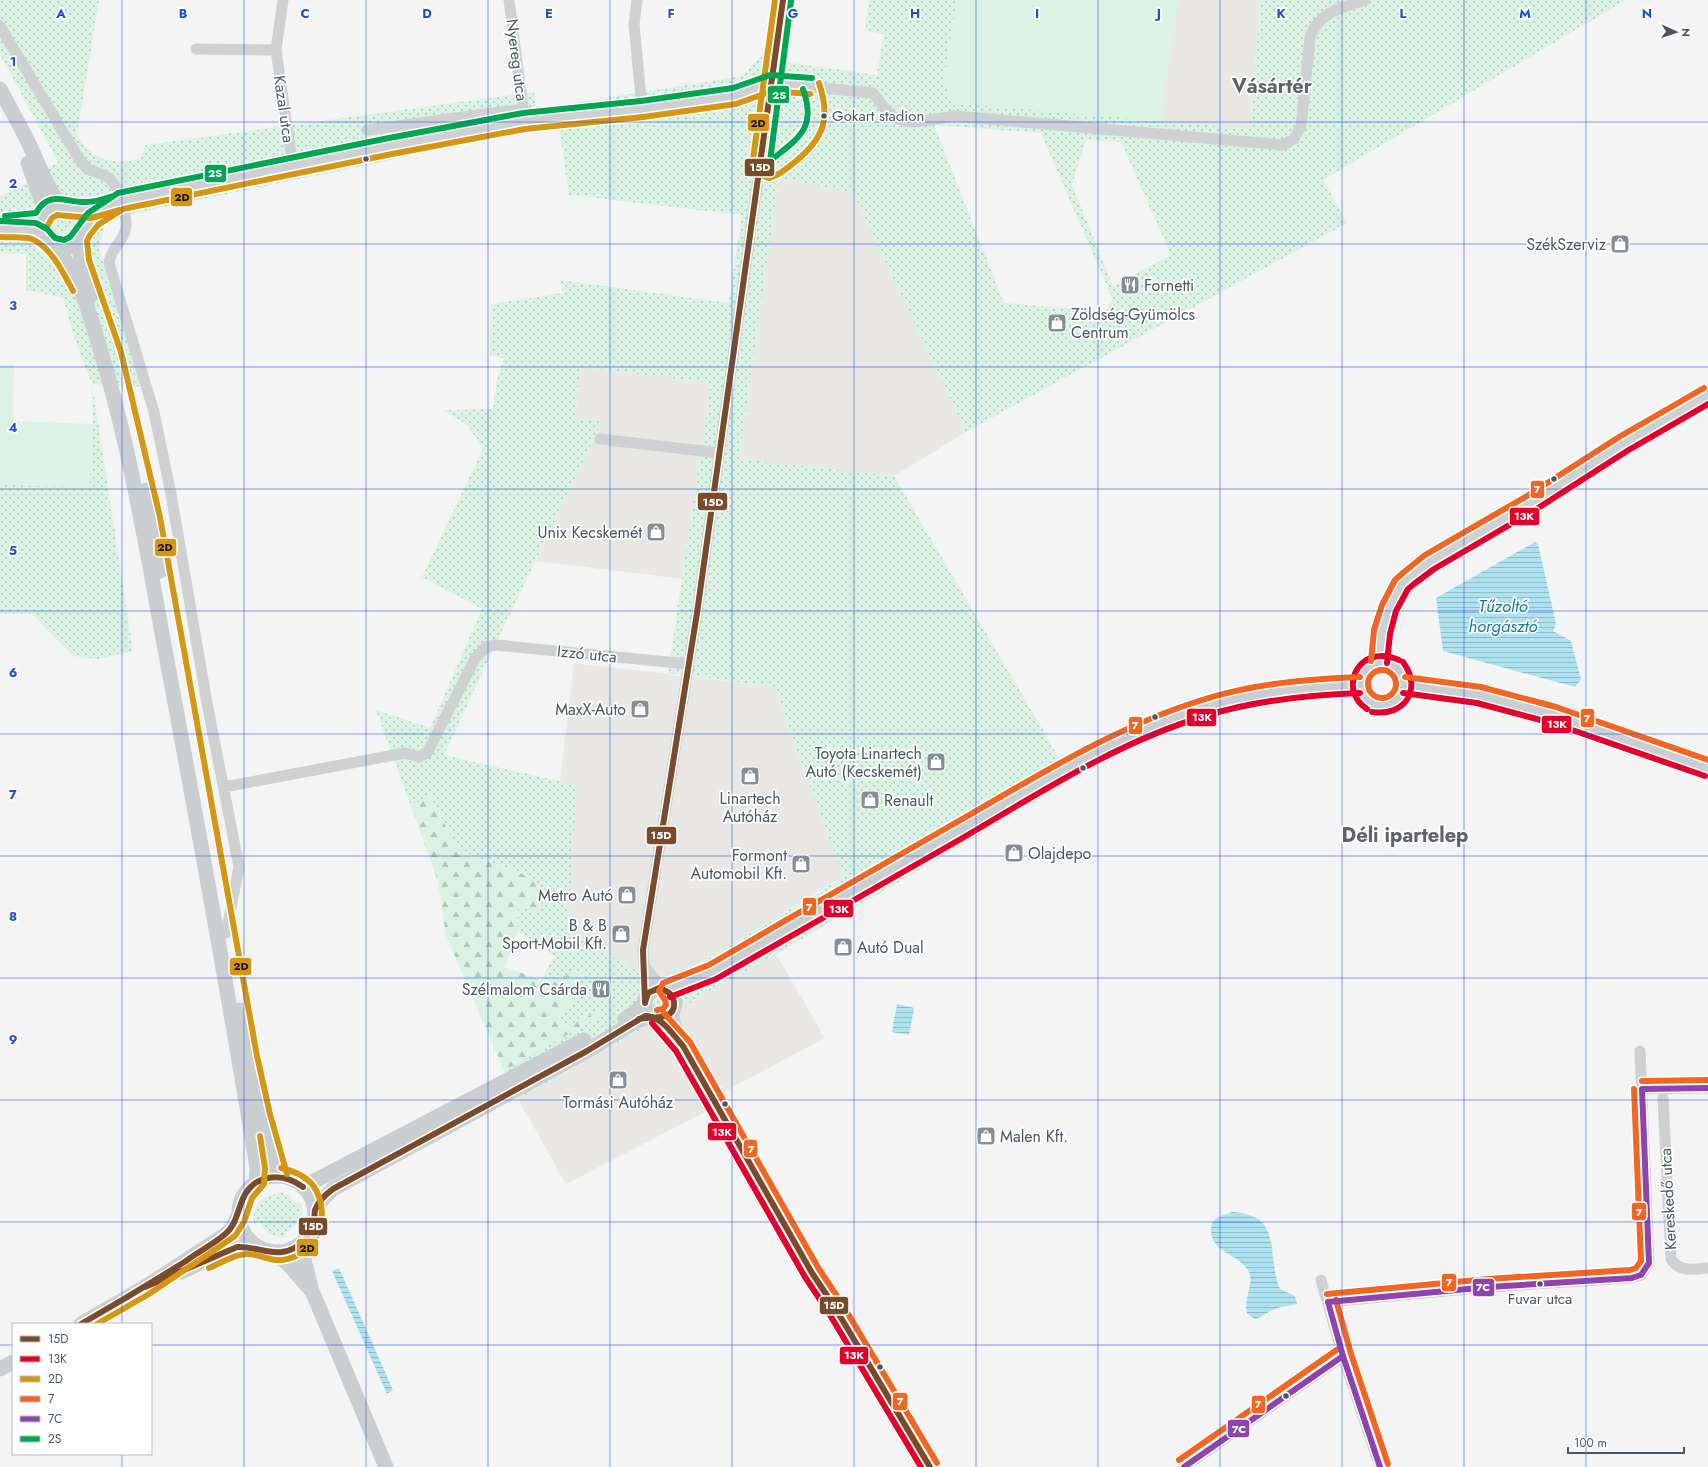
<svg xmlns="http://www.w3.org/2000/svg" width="1708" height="1467" font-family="Jost,sans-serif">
  <defs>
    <pattern id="grass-dots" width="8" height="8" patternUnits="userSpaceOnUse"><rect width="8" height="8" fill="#d9f2e3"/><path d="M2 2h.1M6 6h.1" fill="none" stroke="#b2c7bb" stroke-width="1.8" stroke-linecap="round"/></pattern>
    <pattern id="forest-firs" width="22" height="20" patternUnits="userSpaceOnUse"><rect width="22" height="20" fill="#d9f2e3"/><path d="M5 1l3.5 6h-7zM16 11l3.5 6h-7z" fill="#b2c7bb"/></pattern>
    <pattern id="water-rules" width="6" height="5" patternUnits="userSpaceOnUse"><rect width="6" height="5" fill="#aee2f0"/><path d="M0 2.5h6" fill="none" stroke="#90bac6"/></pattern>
  </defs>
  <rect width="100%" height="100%" fill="#f4f4f4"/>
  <path fill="#e8e7e3" d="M1178 0H1261L1249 129 1160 121Z
    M779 178 853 193 966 432 894 476 739 459Z
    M580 367 711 383 682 579 536 561 602 422 575 419Z
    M574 663 776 687 796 749 844 876 664 985 567 933 577 785 560 781Z
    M776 954 825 1038 703 1103 707 1111 566 1184 518 1099Z"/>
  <path fill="url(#grass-dots)" fill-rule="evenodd" d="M0 0H99L77 135C93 161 112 165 141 159L145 145 534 92 536 109 743 76 766 50 785 52V62L877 75 884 34 865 31 869 0H957L944 80 952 102 1249 129 1261 0H1626L1323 180 1347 223 966 432 853 193 779 178 739 459 894 476 1072 780 776 954 518 1099 504 1071 600 1016 598 1011 564 1029 560 1016 576 995 569 988 587 976 577 972 547 982 540 981 555 956 518 932V906L542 913 534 879 458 850 430 796 411 806 376 710 430 728 482 609 422 577 483 449 467 425 444 410 493 409 497 380 504 358 490 356 491 304 563 293 560 280 729 303 742 215 569 195 559 126 396 151V159L107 219 99 245 106 275 146 387 92 384 133 651 99 659 73 656 32 614H0V485L89 486 93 424 92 384 75 340 63 298 26 290V254L0 253V196L33 180 58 162 0 54ZM934 125 1041 133 1113 300 1104 311 1004 303ZM1086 140 1121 142 1171 255 1113 286 1072 185ZM58 210C71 211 82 221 74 234L68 236 69 242C51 247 35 227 55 217L53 212ZM580 367 711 383 668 673 776 687 796 749 844 877 664 985 568 933 577 785 444 755 490 656 602 422 575 418Z
    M65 212 72 217 74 224 71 233 65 235 66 240H57L49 233 50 221 58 217 56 213Z
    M282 1191 288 1195 296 1204 301 1202C304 1216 299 1226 286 1232V1237C274 1238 265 1233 260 1222L254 1224C251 1212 257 1199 270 1195 274 1194 278 1194 282 1191Z"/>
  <path fill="url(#forest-firs)" d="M430 796 458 850 534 879 542 914 518 907V932L505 967 547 982 577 972 587 977 570 988 576 995 560 1016 564 1029 598 1011 600 1016 504 1071 446 935 438 882 411 806Z"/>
  <path fill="#d9f2e3" d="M957 0H1178L1160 121 952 103 944 80Z
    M0 365H14L13 421 93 424 89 487 0 485Z"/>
  <path fill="url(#water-rules)" d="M1535 542 1538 544 1556 624 1553 631 1571 641 1581 680 1575 687 1443 651 1436 598Z
    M897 1004 914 1008 909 1035 892 1032Z
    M1232 1212C1285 1215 1265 1255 1280 1289L1295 1296 1297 1304C1290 1306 1282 1306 1275 1309 1267 1312 1263 1317 1255 1319L1247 1314C1243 1300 1254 1284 1249 1272 1240 1254 1211 1253 1211 1230 1211 1217 1222 1216 1232 1212Z
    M339 1268 393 1390 387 1394 332 1271Z"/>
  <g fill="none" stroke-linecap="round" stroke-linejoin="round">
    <path stroke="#ced0d2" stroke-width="11" d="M283 0 276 50 293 167
      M509 0 524 116
      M637 0 634 24 642 109
      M0 26 78 157C81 161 84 166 88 169 95 173 104 173 110 179 119 187 129 220 125 231 122 243 111 248 109 263L154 412 171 494 207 703 239 867 226 933
      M196 49 276 50
      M367 130 523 109
      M74 210H87L110 205
      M10 224 41 221
      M0 229 33 231 42 236
      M83 231 93 219 120 201 293 167 390 146 524 121 642 109 735 96 771 83 873 93C879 101 885 111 894 117 909 127 938 118 955 116L1283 145 1294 139 1301 126 1310 38C1318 12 1341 8 1365 0
      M600 439 719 453
      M1379 662 1382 632 1389 608 1402 584 1409 578 1429 562 1531 503 1623 444 1708 395
      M224 787 405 753 419 757 427 753 476 657 486 647 496 645 688 664
      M644 966 662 988
      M646 996 643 950 697 613 783 0
      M672 1011 683 1046 721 1113 812 1273 834 1306 930 1467
      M658 1018 679 1041
      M1642 1089 1708 1088
      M1663 1098 1671 1259C1680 1273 1694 1269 1708 1268
      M1321 1280 1343 1356 1380 1467
      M1328 1302 1489 1287 1632 1278 1641 1275 1649 1263 1640 1051
      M1184 1467 1343 1356"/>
    <path stroke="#caced1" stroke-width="15" d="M0 89C10 108 21 127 30 146 40 167 47 189 62 206
      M28 163 42 202 45 214
      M41 227a21 21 0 1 1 42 0a21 21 0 1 1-42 0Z
      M79 240 81 262 92 294
      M55 248C79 273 88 309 98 342 128 439 145 539 163 639 196 815 228 991 257 1168L256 1182
      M146 490 161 571
      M1360 684a22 22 0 1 1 44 0a22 22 0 1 1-44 0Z
      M1404 685 1479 695 1554 715 1708 768
      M645 1003a15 15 0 1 1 30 0a15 15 0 1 1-30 0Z
      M667 990 712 972 1022 794 1101 750 1142 730 1202 708 1259 694 1330 686 1360 685
      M240 1010 262 1116 279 1176
      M625 1019 633 1014 645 1003
      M239 1214a38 38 0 1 1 76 0a38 38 0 1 1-76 0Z
      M303 1187 584 1040
      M315 1211 322 1200 333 1189 587 1051 636 1021 652 1016
      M300 1244 312 1291 386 1467
      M275 1252 289 1265 310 1289
      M181 1272C203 1262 233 1243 257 1247
      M81 1324 145 1287 225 1235 233 1227 239 1213
      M0 1369 13 1362"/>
    <g stroke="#fff" stroke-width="9">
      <path id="bus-1" d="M645 1003 643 950 697 613 783 0
        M639 1019C651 1016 676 1022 674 1002 673 993 666 991 659 988L648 993 645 1003
        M145 1287 237 1247C253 1246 267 1254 282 1252 298 1250 311 1237 314 1222 315 1218 314 1214 315 1210 318 1202 326 1194 333 1189L587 1051 645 1016C662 1016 672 1034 683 1046L812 1273 834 1306 930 1467
        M81 1324C116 1304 151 1283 186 1261 198 1252 212 1245 224 1235 242 1222 236 1194 257 1182 273 1174 289 1177 303 1187"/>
    </g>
    <g stroke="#fff" stroke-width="9">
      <path id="bus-2" d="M1387 663 1390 634 1396 611 1408 589 1414 584 1434 569 1535 510 1627 451 1708 404
        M1403 693 1477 703 1552 723 1705 776
        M1367 709C1337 690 1358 642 1399 660
        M1372 712C1405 717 1423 689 1403 662
        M670 997 716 979C797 933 878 886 959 840 1038 794 1117 742 1205 716 1255 700 1308 695 1360 693
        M652 1023 676 1051 805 1277 827 1310 921 1467"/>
    </g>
    <g stroke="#fff" stroke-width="9">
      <path id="bus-3" d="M775 0 753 159C755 168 759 176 769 178 779 176 787 168 795 162 824 138 831 119 819 83
        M48 225 52 218 57 215 91 218 120 210
        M0 237C10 238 23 236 32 239 51 247 64 274 73 291
        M287 1174 270 1114 257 1056 160 517 121 352 89 260 87 241 90 235 98 225 123 209 392 154 525 129 643 117 736 104 772 91 810 94
        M209 1268C221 1263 233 1255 246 1254 258 1253 270 1262 282 1260 316 1256 331 1218 316 1190 309 1177 294 1171 281 1168
        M97 1324 149 1294 235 1236 244 1222 252 1198 264 1184 265 1168 260 1136"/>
    </g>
    <g stroke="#fff" stroke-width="9">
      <path id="bus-4" d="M1371 661 1374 630 1382 605 1395 580 1404 572 1425 555 1527 496 1619 437 1704 388
        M1368 684a14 14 0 1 1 28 0a14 14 0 1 1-28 0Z
        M1405 677 1481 687 1556 707 1708 760
        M657 1010 663 1009 666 1005 665 1000 659 991 663 983 709 965C789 918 870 872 950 826 1031 780 1110 729 1199 701 1251 684 1306 679 1360 677
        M664 1013 690 1042 819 1269 841 1302 937 1463
        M1642 1081 1708 1080
        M1327 1294 1488 1279 1630 1270 1636 1268 1641 1261 1634 1089
        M1336 1300 1351 1354 1388 1464
        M1179 1460 1338 1349"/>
    </g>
    <g stroke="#fff" stroke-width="9">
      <path id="bus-5" d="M1642 1089 1708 1088
        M1328 1302 1489 1287 1632 1278 1641 1275 1649 1263 1642 1089
        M1328 1302 1343 1356 1380 1467
        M1184 1467 1343 1356"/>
    </g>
    <g stroke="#fff" stroke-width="9">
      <path id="bus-6" d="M791 1 770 161C799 138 817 128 803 89
        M5 216 36 213C49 189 66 203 86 202 95 202 104 199 113 196
        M0 221 36 223 47 229 55 238 64 240 70 237 88 213 118 193 389 138 523 113 641 101 733 88 770 75 812 78"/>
    </g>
    <use href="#bus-1" stroke="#7a4b2a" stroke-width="6"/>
    <use href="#bus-2" stroke="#e4002b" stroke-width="6"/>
    <use href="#bus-3" stroke="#d49613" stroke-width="6"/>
    <use href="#bus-4" stroke="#f26522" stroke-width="6"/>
    <use href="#bus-5" stroke="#8e44ad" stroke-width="6"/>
    <use href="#bus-6" stroke="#00a651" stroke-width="6"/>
  </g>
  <path fill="none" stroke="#1d4ed8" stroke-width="1" stroke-opacity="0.55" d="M122 0V1324M244 0V1467M366 0V1467M488 0V1467M610 0V1467M732 0V1467M854 0V1467M976 0V1467M1098 0V1467M1220 0V1467M1342 0V1467M1464 0V1467M1586 0V1467M0 122H1708M0 244H1708M0 367H1708M0 489H1708M0 611H1708M0 734H1708M0 856H1708M0 978H1708M0 1100H1708M0 1222H1708M0 1345H13M151 1345H1708M122 1454V1467"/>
  <defs>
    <g id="shop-square" transform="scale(1)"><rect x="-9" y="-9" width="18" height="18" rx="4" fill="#868d94" stroke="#fff"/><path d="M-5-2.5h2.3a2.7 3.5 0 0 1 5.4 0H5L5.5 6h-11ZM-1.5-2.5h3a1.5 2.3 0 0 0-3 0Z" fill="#fff"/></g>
    <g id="restaurant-square" transform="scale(1)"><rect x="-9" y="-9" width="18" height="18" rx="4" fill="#868d94" stroke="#fff"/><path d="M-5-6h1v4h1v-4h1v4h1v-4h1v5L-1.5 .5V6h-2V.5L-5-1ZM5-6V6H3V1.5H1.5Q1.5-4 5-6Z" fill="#fff"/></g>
  </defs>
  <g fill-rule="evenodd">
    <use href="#shop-square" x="1620" y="244"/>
    <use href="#restaurant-square" x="1130" y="285"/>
    <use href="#shop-square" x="1057" y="323"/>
    <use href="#shop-square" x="656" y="532"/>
    <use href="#shop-square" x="640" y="709"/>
    <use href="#shop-square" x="936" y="762"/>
    <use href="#shop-square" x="750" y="776"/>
    <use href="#shop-square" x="870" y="800"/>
    <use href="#shop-square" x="1014" y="853"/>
    <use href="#shop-square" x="801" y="864"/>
    <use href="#shop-square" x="627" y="895"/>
    <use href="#shop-square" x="621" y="934"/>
    <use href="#shop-square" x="843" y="947"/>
    <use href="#restaurant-square" x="601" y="989"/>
    <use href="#shop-square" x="618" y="1080"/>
    <use href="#shop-square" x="986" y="1136"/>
  </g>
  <g fill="#4a5661" stroke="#fff" stroke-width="1.5">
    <circle cx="824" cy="116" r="3.5"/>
    <circle cx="366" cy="159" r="3.5"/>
    <circle cx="1554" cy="479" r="3.5"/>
    <circle cx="1155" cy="717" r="3.5"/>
    <circle cx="1083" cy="768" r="3.5"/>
    <circle cx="725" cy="1104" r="3.5"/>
    <circle cx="1540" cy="1284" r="3.5"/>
    <circle cx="880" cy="1367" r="3.5"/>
    <circle cx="1286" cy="1396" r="3.5"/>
  </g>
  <g text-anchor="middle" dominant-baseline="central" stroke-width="3.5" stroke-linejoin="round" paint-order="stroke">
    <g font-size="15" fill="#4a5661" stroke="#fff" text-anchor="start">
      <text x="832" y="116">Gokart stadion</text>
      <text x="1540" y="1299" text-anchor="middle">Fuvar utca</text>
    </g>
    <g font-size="16" fill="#4a5661" stroke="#fff">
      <text transform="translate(517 60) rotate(83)">Nyereg utca</text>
      <text transform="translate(284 109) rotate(82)">Kazal utca</text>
      <text transform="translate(587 654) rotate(6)">Izzó utca</text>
      <text transform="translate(1668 1199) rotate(-93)">Kereskedő utca</text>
    </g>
    <g font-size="16" fill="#4a5661" stroke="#fff" text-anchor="end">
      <text x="1606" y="244">SzékSzerviz</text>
      <text x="1144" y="285" text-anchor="start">Fornetti</text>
      <text x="1071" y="314" text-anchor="start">Zöldség-Gyümölcs<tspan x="1071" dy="18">Centrum</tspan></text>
      <text x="642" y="532">Unix Kecskemét</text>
      <text x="626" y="709">MaxX-Auto</text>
      <text x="922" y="753">Toyota Linartech<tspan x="922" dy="18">Autó (Kecskemét)</tspan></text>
      <text x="750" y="798" text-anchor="middle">Linartech<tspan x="750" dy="18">Autóház</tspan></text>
      <text x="884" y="800" text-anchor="start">Renault</text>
      <text x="1028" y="853" text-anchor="start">Olajdepo</text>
      <text x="787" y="855">Formont<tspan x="787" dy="18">Automobil Kft.</tspan></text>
      <text x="613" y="895">Metro Autó</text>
      <text x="607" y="925">B &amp; B<tspan x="607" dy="18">Sport-Mobil Kft.</tspan></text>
      <text x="857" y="947" text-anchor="start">Autó Dual</text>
      <text x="587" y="989">Szélmalom Csárda</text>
      <text x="618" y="1102" text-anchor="middle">Tormási Autóház</text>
      <text x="1000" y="1136" text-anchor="start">Malen Kft.</text>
    </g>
    <g font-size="17" font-style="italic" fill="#0c7c9b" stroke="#fff">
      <text x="1503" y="606">Tűzoltó<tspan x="1503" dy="20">horgásztó</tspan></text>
    </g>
    <g font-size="20" font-weight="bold" fill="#5f6368" stroke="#fff">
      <text x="1272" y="86">Vásártér</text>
      <text x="1405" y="835">Déli ipartelep</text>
    </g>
  </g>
  <g font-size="13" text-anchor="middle" font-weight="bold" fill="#1d4ed8" stroke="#fff" stroke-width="3.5" stroke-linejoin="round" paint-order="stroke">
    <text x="61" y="18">A</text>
    <text x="183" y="18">B</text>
    <text x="305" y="18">C</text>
    <text x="427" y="18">D</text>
    <text x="549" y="18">E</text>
    <text x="671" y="18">F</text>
    <text x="793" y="18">G</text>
    <text x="915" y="18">H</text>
    <text x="1037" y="18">I</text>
    <text x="1159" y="18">J</text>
    <text x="1281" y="18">K</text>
    <text x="1403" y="18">L</text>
    <text x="1525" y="18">M</text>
    <text x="1647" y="18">N</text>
    <text x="13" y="66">1</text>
    <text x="13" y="188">2</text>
    <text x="13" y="310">3</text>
    <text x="13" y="432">4</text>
    <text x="13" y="555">5</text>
    <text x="13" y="677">6</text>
    <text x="13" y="799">7</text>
    <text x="13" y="921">8</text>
    <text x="13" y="1044">9</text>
  </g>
  <g stroke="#fff" stroke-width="1.5">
    <rect x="767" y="85" width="23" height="19" rx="4" fill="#00a651"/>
    <rect x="747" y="113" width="23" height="19" rx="4" fill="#d49613"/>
    <rect x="744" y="158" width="31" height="19" rx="4" fill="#7a4b2a"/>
    <rect x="204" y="164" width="23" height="19" rx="4" fill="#00a651"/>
    <rect x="170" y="187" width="23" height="20" rx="4" fill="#d49613"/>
    <rect x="1530" y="480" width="15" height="19" rx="4" fill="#f26522"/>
    <rect x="697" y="492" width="31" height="19" rx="4" fill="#7a4b2a"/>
    <rect x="1509" y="507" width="31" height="19" rx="4" fill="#e4002b"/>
    <rect x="154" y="538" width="23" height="19" rx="4" fill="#d49613"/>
    <rect x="1186" y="708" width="31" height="19" rx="4" fill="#e4002b"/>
    <rect x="1580" y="708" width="15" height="20" rx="4" fill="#f26522"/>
    <rect x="1541" y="715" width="31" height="19" rx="4" fill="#e4002b"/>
    <rect x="1128" y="716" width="15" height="19" rx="4" fill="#f26522"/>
    <rect x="646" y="826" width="31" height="19" rx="4" fill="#7a4b2a"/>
    <rect x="802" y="897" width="15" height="19" rx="4" fill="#f26522"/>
    <rect x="823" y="899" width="31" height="19" rx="4" fill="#e4002b"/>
    <rect x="229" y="957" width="23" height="19" rx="4" fill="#d49613"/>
    <rect x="707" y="1122" width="30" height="19" rx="4" fill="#e4002b"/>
    <rect x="743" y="1139" width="15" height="19" rx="4" fill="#f26522"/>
    <rect x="1631" y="1202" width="16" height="19" rx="4" fill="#f26522"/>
    <rect x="298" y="1217" width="30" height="19" rx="4" fill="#7a4b2a"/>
    <rect x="296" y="1238" width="23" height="19" rx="4" fill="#d49613"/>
    <rect x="1441" y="1273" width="16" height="19" rx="4" fill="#f26522"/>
    <rect x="1472" y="1278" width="23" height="19" rx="4" fill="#8e44ad"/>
    <rect x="819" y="1296" width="30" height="19" rx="4" fill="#7a4b2a"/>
    <rect x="839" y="1346" width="30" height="19" rx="4" fill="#e4002b"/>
    <rect x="892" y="1392" width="16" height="19" rx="4" fill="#f26522"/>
    <rect x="1251" y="1395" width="15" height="19" rx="4" fill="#f26522"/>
    <rect x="1227" y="1419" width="23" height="19" rx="4" fill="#8e44ad"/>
  </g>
  <g font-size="11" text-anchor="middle" font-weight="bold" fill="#fff">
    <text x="779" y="99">2S</text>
    <text x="760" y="171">15D</text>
    <text x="215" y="177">2S</text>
    <text x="1537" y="493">7</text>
    <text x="713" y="506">15D</text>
    <text x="1524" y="520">13K</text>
    <text x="1202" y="721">13K</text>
    <text x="1587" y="722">7</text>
    <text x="1557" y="728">13K</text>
    <text x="1135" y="729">7</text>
    <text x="661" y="839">15D</text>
    <text x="809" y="911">7</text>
    <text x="839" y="913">13K</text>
    <text x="722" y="1136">13K</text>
    <text x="751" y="1153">7</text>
    <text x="1639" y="1216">7</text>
    <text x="313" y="1230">15D</text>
    <text x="1449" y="1286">7</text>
    <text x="1483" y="1291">7C</text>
    <text x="834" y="1309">15D</text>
    <text x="854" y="1359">13K</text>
    <text x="900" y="1405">7</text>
    <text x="1258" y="1408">7</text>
    <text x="1239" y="1433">7C</text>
  </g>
  <g font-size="11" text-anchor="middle" font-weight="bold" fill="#111">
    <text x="758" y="127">2D</text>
    <text x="182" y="201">2D</text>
    <text x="165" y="551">2D</text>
    <text x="241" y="970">2D</text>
    <text x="307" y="1252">2D</text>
  </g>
  <rect x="12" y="1323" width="140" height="132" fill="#ffffff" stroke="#b7bbc0"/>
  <rect x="20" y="1336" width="20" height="6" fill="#7a4b2a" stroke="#b7bbc0"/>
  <text x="48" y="1343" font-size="12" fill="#4a5661">15D</text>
  <rect x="20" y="1356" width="20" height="6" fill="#e4002b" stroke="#b7bbc0"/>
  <text x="48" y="1363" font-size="12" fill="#4a5661">13K</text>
  <rect x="20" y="1376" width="20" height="6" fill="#d49613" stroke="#b7bbc0"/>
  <text x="48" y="1383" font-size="12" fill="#4a5661">2D</text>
  <rect x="20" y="1396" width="20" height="6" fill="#f26522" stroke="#b7bbc0"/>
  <text x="48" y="1403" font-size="12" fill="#4a5661">7</text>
  <rect x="20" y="1416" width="20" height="6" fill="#8e44ad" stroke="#b7bbc0"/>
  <text x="48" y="1423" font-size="12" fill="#4a5661">7C</text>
  <rect x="20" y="1436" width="20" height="6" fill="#00a651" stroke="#b7bbc0"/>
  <text x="48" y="1443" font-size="12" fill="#4a5661">2S</text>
  <g transform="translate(1676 32) rotate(93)" stroke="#ffffff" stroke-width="3" paint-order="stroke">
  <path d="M0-3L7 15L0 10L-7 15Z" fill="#4a5661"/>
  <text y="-6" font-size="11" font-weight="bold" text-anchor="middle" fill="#4a5661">N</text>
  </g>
  <path d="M1568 1447v6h116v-6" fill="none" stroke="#4a5661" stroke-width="2"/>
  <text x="1574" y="1447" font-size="12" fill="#4a5661" stroke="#ffffff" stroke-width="3" paint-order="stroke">100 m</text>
</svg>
